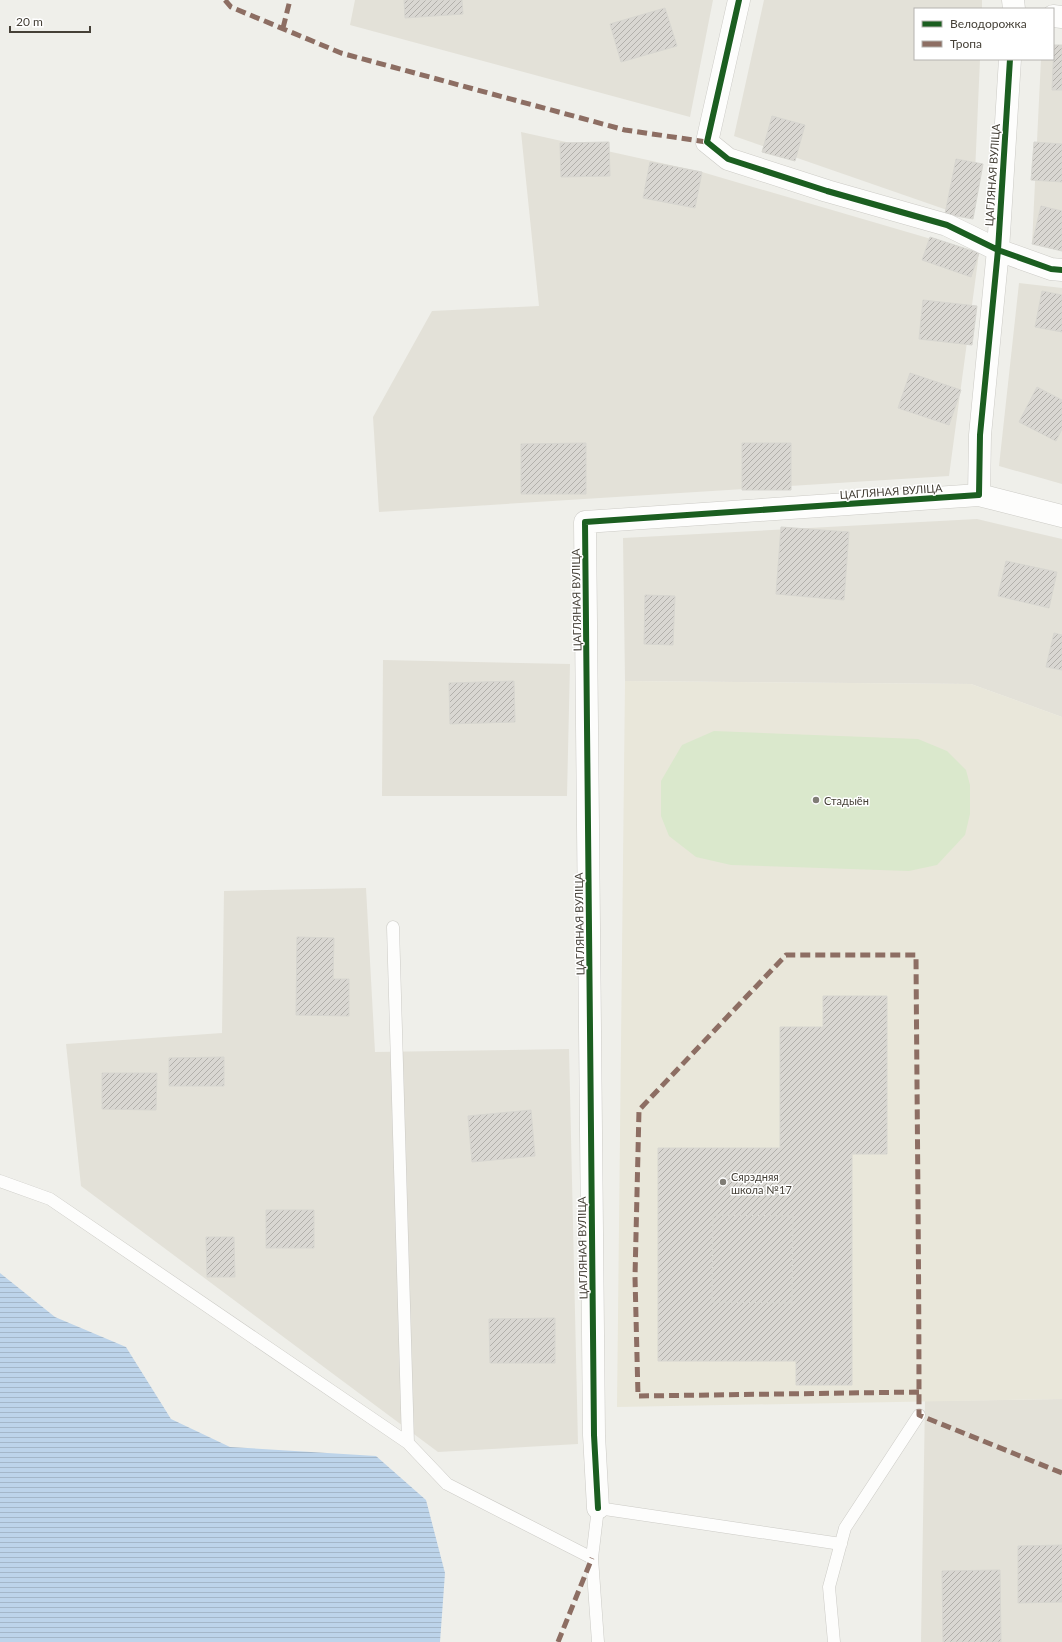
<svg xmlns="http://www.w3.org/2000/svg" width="1062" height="1642" font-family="Lato,sans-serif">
  <defs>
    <pattern id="water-rules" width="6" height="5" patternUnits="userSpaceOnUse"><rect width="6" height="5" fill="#bdd4ea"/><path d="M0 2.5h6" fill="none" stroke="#a4b7c9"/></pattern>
    <pattern id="building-hatch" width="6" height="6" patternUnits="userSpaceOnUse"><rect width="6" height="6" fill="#d9d7d2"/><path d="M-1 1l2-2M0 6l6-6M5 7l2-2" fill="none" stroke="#b2b0ab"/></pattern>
  </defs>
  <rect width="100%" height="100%" fill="#efefea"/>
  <path fill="#e3e1d8" d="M355 0H713L690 117 350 25Z
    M764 0H982V9H915V59H980L973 219 734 136Z
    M1053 47H1062V247L1032 244 1041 59H1053Z
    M521 132 702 172 979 253 949 476 379 512 373 417 432 311 539 306Z
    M1019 283 1062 288V484L999 466Z
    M977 519 1062 539V717L971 684 625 681 623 538Z
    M383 660 570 664 567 796H382Z
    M366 888 375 1052 569 1049 578 1444 438 1452 81 1186 66 1044 222 1033 224 891Z
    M1062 1399V1642H921L925 1401Z"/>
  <path fill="#e9e7da" d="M625 681 971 684 1062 717V1399L617 1407Z"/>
  <path fill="#dae8cc" d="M714 731 918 739 947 751 966 770 970 785V814L965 835 937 865 909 871 731 865 696 857 669 836 661 816V781L682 745Z"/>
  <path fill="url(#water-rules)" d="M0 1273 55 1317 126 1347 171 1419 230 1447 376 1456 426 1500 445 1573 440 1642H0Z"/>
  <path fill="url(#building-hatch)" stroke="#d7d6d0" d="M404 0H462L463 14 405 18Z
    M665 8 677 46 621 62 610 24Z
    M1054 45H1062V90H1052Z
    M772 116 805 125 795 161 762 152Z
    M609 142 610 176 561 177 560 143Z
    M1034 142 1062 144V182L1031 180Z
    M956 159 983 164 973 219 945 214Z
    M650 162 702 172 695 208 643 198Z
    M1041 206 1062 211V251L1032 244Z
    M930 237 979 253 971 277 922 260Z
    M1042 291 1062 295V332L1035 327Z
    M923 300 977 306 972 345 919 339Z
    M910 373 961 390 949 425 898 408Z
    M1037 387 1062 400V429L1056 441 1019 422Z
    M586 443V494H521V444Z
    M742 443H791V490H742Z
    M781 527 849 532 844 600 776 594Z
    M1006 561 1057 572 1049 608 998 596Z
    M645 595 675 596 673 645 644 644Z
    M1054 633 1062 635V670L1046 667Z
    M514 681 515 722 450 724 449 683Z
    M297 937 334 938 333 979H349V1016L296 1015Z
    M823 996H887V1154H852V1385H796V1361H658V1148H780V1027H823Z
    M224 1057V1086H169V1058Z
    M102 1073H157L156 1110 102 1109Z
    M531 1110 535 1156 472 1162 468 1116Z
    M266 1210H314V1248H266Z
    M713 1215 793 1216 792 1303 712 1302Z
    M206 1237H234L235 1277H207Z
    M555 1318V1363H490L489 1319Z
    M1062 1545V1602L1018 1603V1546Z
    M1000 1570 1001 1642H943L942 1571Z"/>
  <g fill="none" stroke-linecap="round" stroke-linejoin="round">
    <g stroke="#cccbc6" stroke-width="13">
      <path id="service" d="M393 927 408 1443
        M0 1181 50 1199 408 1443 447 1484 592 1558
        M598 1642 592 1558 598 1508 841 1544
        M834 1642 829 1587 845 1528 919 1415"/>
    </g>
    <g stroke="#cccbc6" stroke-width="23">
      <path id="minor" d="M739 0 707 142 728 159 827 191 947 225 998 250 1051 269 1062 270
        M1013 0 1014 9
        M1053 16 1062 17
        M979 495 1062 516
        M598 1508 594 1435 585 522 979 495 980 435 998 250 1010 59"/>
    </g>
    <use href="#service" stroke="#fdfdfc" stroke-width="12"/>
    <use href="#minor" stroke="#fdfdfc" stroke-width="22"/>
    <path stroke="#8d6e63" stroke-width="5" stroke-dasharray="10 5" stroke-linecap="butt" d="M225 0 231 7 341 53 625 130 707 142
      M283 28 290 0
      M919 1392 638 1396 635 1277 639 1110 786 955H916C917 1109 919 1262 919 1415L1062 1473
      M558 1642 592 1558"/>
    <g stroke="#fff" stroke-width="8">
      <path id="cycleway" d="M739 0 707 142 728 159 827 191 947 225 998 250 1051 269 1062 270
        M598 1508 594 1435 585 522 979 495 980 435 998 250 1010 59"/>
    </g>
    <use href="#cycleway" stroke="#1b5e20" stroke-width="6"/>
  </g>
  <g fill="#807d76" stroke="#fff" stroke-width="1.5">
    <circle cx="816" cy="800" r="4"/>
    <circle cx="723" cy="1182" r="4"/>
  </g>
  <g text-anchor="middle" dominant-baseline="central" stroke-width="3" stroke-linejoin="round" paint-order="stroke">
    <g font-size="11" fill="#454037" stroke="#fff">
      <text transform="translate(992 175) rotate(-86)">ЦАГЛЯНАЯ ВУЛІЦА</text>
      <text transform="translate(891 491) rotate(-4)">ЦАГЛЯНАЯ ВУЛІЦА</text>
      <text transform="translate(576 600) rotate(-91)">ЦАГЛЯНАЯ ВУЛІЦА</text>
      <text transform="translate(579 924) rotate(-91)">ЦАГЛЯНАЯ ВУЛІЦА</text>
      <text transform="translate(582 1248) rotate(-91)">ЦАГЛЯНАЯ ВУЛІЦА</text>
    </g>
    <g font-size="11" fill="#454037" stroke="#fff" text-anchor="start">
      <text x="824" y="800">Стадыён</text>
      <text x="731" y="1176">Сярэдняя<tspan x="731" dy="13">школа №17</tspan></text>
    </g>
  </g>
  <rect x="914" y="8" width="140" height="52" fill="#ffffff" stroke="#b5b3af"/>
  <rect x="922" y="21" width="20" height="6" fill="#1b5e20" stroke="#b5b3af"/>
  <text x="950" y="28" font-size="12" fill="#454037">Велодорожка</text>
  <rect x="922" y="41" width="20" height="6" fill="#8d6e63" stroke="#b5b3af"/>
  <text x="950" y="48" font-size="12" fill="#454037">Тропа</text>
  <path d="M10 26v6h80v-6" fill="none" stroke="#454037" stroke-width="2"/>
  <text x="16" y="26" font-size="12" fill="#454037" stroke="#ffffff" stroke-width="3" paint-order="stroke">20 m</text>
</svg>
